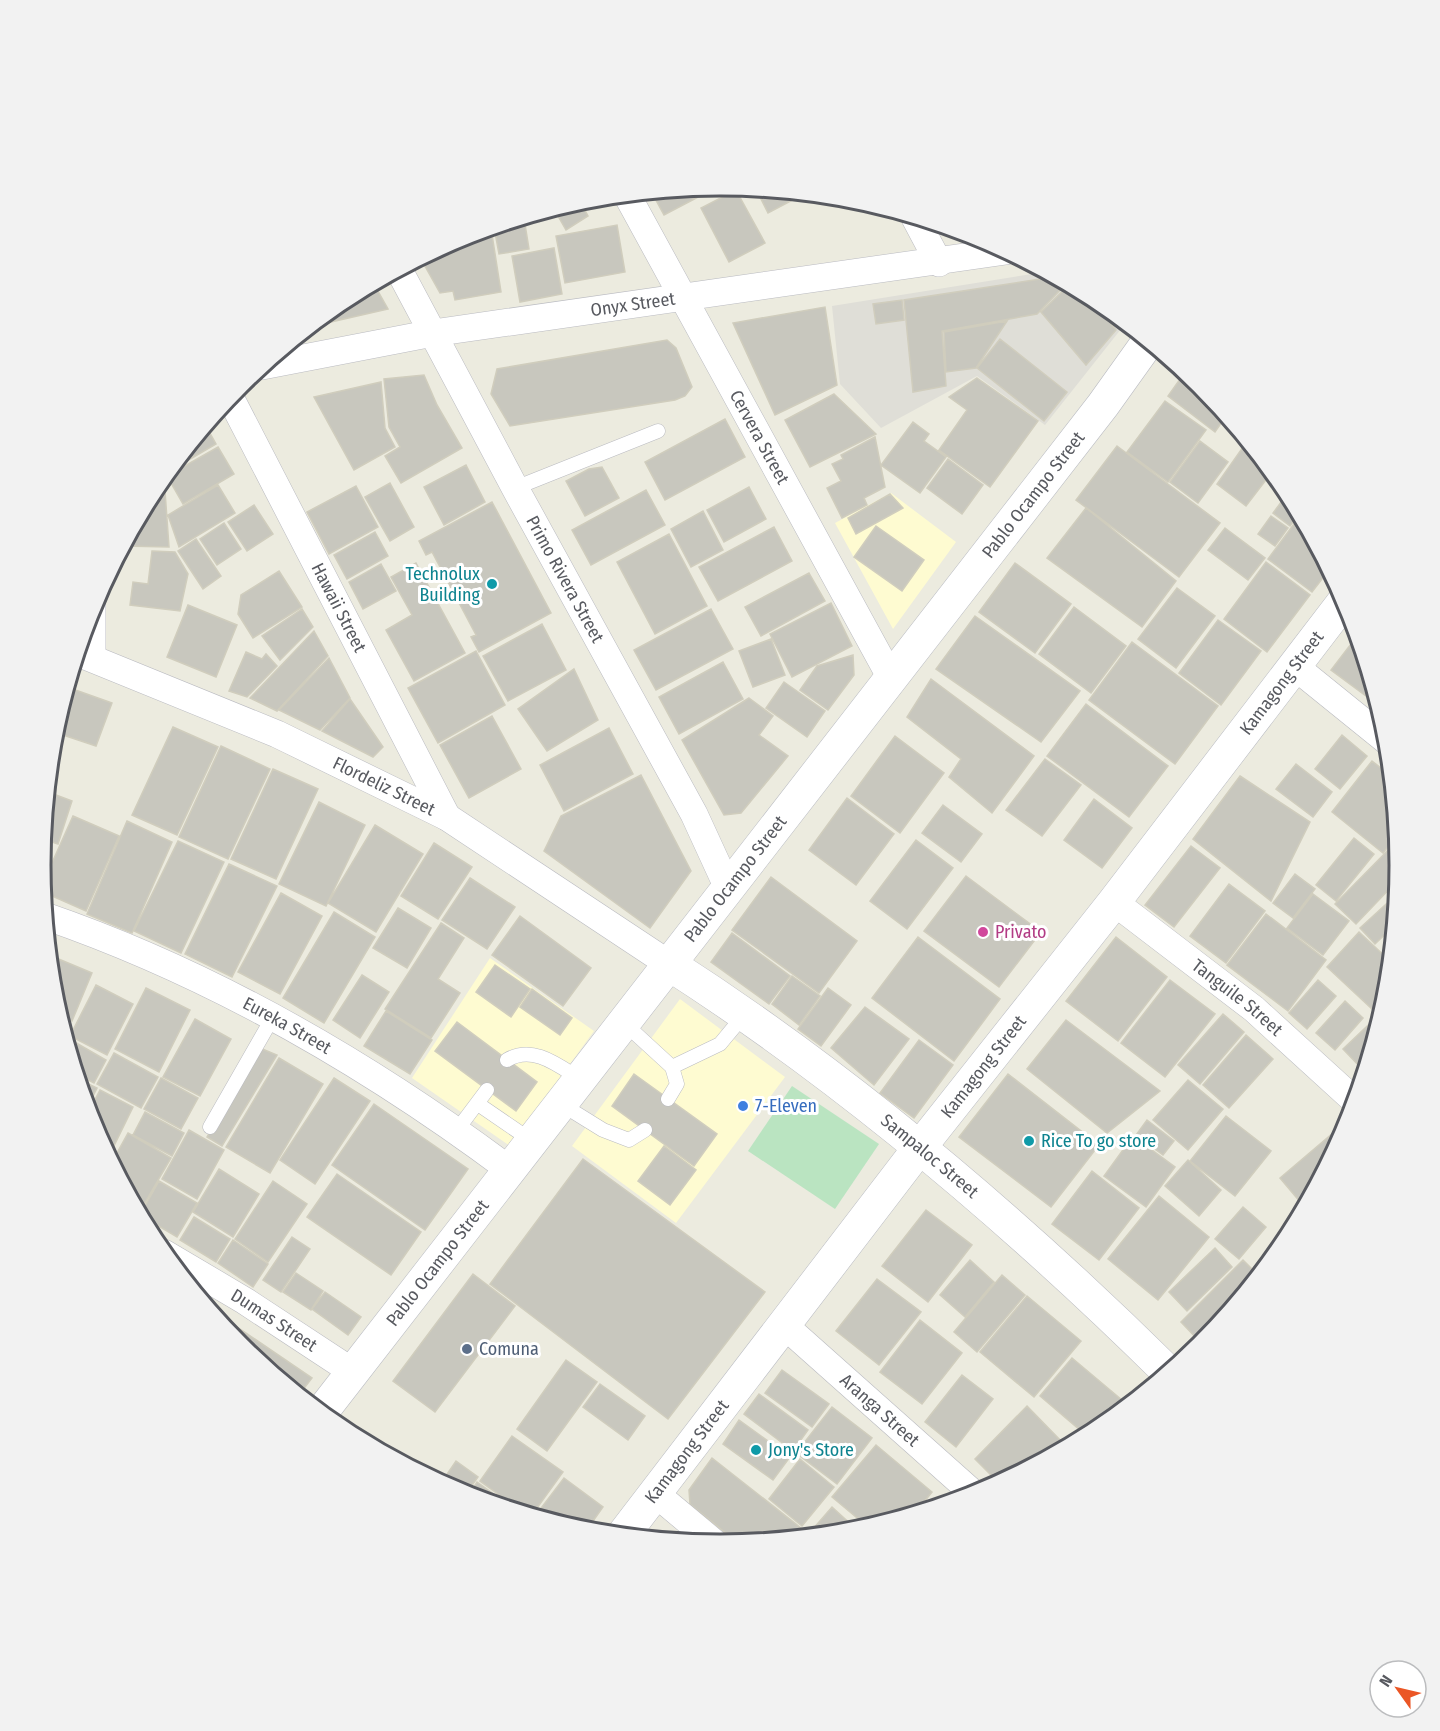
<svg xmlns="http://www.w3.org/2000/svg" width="1440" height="1731" font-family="'Fira Sans Condensed',sans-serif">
  <rect width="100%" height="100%" fill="#ecebdf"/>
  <path fill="#fefbd1" d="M891 493 956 542 893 629 835 523Z
    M490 958 594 1031 510 1146 412 1078Z
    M680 999 785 1077 676 1223 572 1146Z"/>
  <path fill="#dfded7" d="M1044 272 1098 301 1121 329 1045 425 977 376 881 428 840 384 832 306Z"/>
  <path fill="#bae4c1" d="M792 1086 879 1144 835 1209 748 1151Z"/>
  <path fill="#c8c7be" stroke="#d0cdbd" stroke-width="1.5" d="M719 186 664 215 652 193Z
    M756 189 804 194 768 213Z
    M736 190 765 243 729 262 701 208Z
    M580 201 588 216 566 230 554 209Z
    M524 218 529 249 499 254 494 227Z
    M932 223 977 237H960L934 229Z
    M617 225 625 272 565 283 556 236Z
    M491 228 501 292 455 300 453 291 440 293 421 259 460 238Z
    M554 248 562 294 520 302 512 256Z
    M1053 277 1066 284 1037 314 942 331 946 386 913 392 904 300Z
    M374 284 388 309 322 324 321 318 343 300Z
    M1069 285 1091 297 1116 330 1086 365 1041 312Z
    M902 300 904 320 876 324 873 304Z
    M825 307 837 385 775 415 733 323Z
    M1007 321 976 368 946 372 944 332Z
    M1000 339 1067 392 1044 421 977 368Z
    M667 340 676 348 692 387 685 396 675 400 510 426 491 394 497 369Z
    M1185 372 1201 385 1226 416 1215 432 1168 396Z
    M424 375 437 405 462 448 401 483 385 456 400 447 389 427 384 379Z
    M977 378 1038 421 990 487 939 450 967 410 949 397Z
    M381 382 385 428 395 447 354 470 314 397Z
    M834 394 876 434 810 467 785 420Z
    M1165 401 1206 430 1168 482 1127 452Z
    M725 419 745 457 665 500 645 462Z
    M913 422 929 434 924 441 946 457 920 493 881 465Z
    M206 426 216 444 168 472Z
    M875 437 885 487 864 498 867 505 842 518 827 488 841 481 832 464 843 459 841 455Z
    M1200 441 1228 462 1198 503 1170 482Z
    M1117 446 1220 523 1179 577 1076 500Z
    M218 447 234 474 183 504 167 476Z
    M1243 447 1272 472 1246 506 1217 484Z
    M948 459 983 485 962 514 927 488Z
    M466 465 485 502 444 525 424 487Z
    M602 467 619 498 585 516 566 481 589 469Z
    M164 477 169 547 124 546 155 488Z
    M390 483 414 527 390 541 365 497Z
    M218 485 235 513 179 547 168 515Z
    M356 486 378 527 329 554 307 512Z
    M749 487 766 519 724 542 707 510Z
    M646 490 665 525 591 565 572 530Z
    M1288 493 1299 514 1290 526 1273 513Z
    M890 494 903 508 856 534 848 518Z
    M492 502 551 613 479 652 471 637 476 635 432 552 426 555 419 541Z
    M254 505 273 534 247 551 228 522Z
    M1086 508 1176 581 1142 627 1047 558Z
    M703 511 723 550 691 567 671 529Z
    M1271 516 1288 528 1275 546 1258 534Z
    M1300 516 1329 570 1312 592 1268 559Z
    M224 523 241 549 217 565 200 539Z
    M876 526 924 560 902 591 854 557Z
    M774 527 792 561 718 601 699 567Z
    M1225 528 1265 558 1248 580 1208 550Z
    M375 532 388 556 347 579 334 555Z
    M669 534 707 606 655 634 617 562Z
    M196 539 221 576 203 589 178 551Z
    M152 551 175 552 188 574 180 611 130 605 133 582 148 584Z
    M1266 562 1310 595 1267 652 1224 619Z
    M416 563 465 653 414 681 386 630 412 615 391 577Z
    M1015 563 1071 604 1035 653 979 612Z
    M381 564 396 591 363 609 349 582Z
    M279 571 302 607 253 638 238 614 241 595Z
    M809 573 825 601 761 636 745 607Z
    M1177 588 1215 616 1176 668 1138 639Z
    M831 603 852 646 792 677 770 634Z
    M188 605 237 625 216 677 167 657Z
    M1074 607 1126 646 1091 693 1039 654Z
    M302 609 313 627 280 660 262 636Z
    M711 609 733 649 656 690 634 650Z
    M975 616 1080 691 1041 742 936 669Z
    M1218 620 1261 651 1221 705 1179 673Z
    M542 624 566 670 508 701 483 656Z
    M314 631 328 656 277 711 250 698Z
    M1357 636 1373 687 1366 696 1331 670Z
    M771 639 785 675 753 687 739 651Z
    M1132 642 1218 706 1175 764 1089 700Z
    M476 651 505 705 438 743 408 688Z
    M246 652 262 659 266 654 277 666 247 697 229 691Z
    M853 655 854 675 828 710 800 690 817 666Z
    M329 658 350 698 320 730 279 710Z
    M723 662 743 699 679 734 659 697Z
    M574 669 598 720 547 751 518 709Z
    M931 679 1034 756 992 813 949 777 961 759 907 717Z
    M784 682 825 711 807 737 766 708Z
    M67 687 112 703 96 746 54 732Z
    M749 698 773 716 759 735 788 756 741 813 724 815 682 740Z
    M350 699 383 747 373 757 322 731Z
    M1086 704 1168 766 1129 817 1047 756Z
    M492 716 521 769 469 798 440 745Z
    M173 727 218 747 177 835 132 815Z
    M609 728 633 774 564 811 540 765Z
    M1342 735 1367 756 1340 789 1315 769Z
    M895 736 944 773 900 833 851 796Z
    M221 746 270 769 228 859 179 837Z
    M1045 759 1081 785 1042 836 1006 810Z
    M1372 761 1391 776 1397 836 1383 853 1332 812Z
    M1296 764 1332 792 1313 817 1276 789Z
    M273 769 318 789 276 879 231 859Z
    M641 775 691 871 650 928 544 851 561 816Z
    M1240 776 1310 822 1271 901 1193 839Z
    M48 792 72 801 58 844 43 839Z
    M847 798 894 834 856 885 809 850Z
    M1094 799 1132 828 1102 868 1064 840Z
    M319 802 365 825 326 906 279 884Z
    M943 805 982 834 961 862 922 833Z
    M73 816 119 836 86 911 43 892 42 885Z
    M127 821 172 842 132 933 87 914Z
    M375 825 423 854 376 932 328 903Z
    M1354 838 1374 854 1336 901 1316 885Z
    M916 840 953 868 907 929 870 901Z
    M178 841 224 862 181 953 134 931Z
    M1397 841 1398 880 1356 924 1335 904Z
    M43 843 50 846 41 872V865Z
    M434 843 472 867 438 919 401 896Z
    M1191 846 1220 868 1174 927 1145 905Z
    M229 864 277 886 232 977 185 954Z
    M1295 874 1315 889 1293 918 1273 903Z
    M966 876 1041 932 999 987 924 931Z
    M771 877 857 941 819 993 732 930Z
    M470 878 515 907 487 949 442 920Z
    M1229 884 1265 911 1226 963 1190 936Z
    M281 893 322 916 280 994 238 972Z
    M1313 894 1349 921 1323 955 1287 928Z
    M1397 894 1394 926 1375 944 1360 928Z
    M398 908 431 928 407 968 373 948Z
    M334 912 375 937 324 1023 283 998Z
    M1266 914 1326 960 1288 1011 1227 965Z
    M520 916 591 968 563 1006 492 955Z
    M441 923 464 938 438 979 460 993 431 1038 385 1009Z
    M1359 932 1390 961 1387 995 1373 1010 1327 967Z
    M732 933 790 976 769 1004 711 962Z
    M918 937 1000 999 954 1061 872 998Z
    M1116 937 1167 977 1118 1041 1066 1001Z
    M49 955 92 973 72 1021 59 1015 53 998Z
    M495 965 530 989 511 1017 476 992Z
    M362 975 389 992 360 1038 333 1020Z
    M792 976 820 996 799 1025 772 1004Z
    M1170 980 1215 1014 1165 1077 1121 1043Z
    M1318 980 1336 996 1307 1029 1289 1013Z
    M96 985 133 1004 107 1055 70 1036Z
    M146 988 190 1010 159 1072 115 1049Z
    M828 988 851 1005 821 1046 798 1029Z
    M532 989 572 1018 560 1035 520 1007Z
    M1345 1001 1363 1018 1335 1050 1316 1033Z
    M865 1007 909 1039 874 1085 831 1048Z
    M386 1011 432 1040 410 1074 364 1046Z
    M1383 1011 1364 1071 1343 1049Z
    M1223 1014 1244 1032 1200 1084 1178 1065Z
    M195 1019 231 1039 200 1096 163 1077Z
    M1066 1020 1160 1091 1107 1133 1027 1069Z
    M457 1022 537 1082 516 1111 435 1051Z
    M1246 1035 1273 1059 1229 1108 1203 1085Z
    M71 1040 106 1060 94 1083 77 1074 68 1046Z
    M919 1040 953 1065 914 1118 880 1093Z
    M260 1048 277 1055 222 1146 207 1137Z
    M114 1053 158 1077 141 1108 97 1084Z
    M279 1058 323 1084 270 1173 226 1147Z
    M634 1074 717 1134 694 1166 612 1106Z
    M1008 1074 1099 1145 1051 1207 959 1137Z
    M161 1078 198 1098 181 1129 144 1109Z
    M334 1078 370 1101 315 1184 280 1160Z
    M78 1079 97 1088 87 1108Z
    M1188 1080 1223 1109 1188 1150 1153 1120Z
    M100 1090 133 1107 109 1156 88 1113Z
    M374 1104 468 1169 425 1230 332 1165Z
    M145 1112 184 1133 172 1156 133 1135Z
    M1226 1116 1271 1151 1235 1196 1190 1161Z
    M1147 1120 1174 1141 1163 1155 1136 1135Z
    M1346 1122 1348 1126 1310 1196 1301 1203 1280 1178Z
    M189 1130 224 1150 197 1199 162 1179Z
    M128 1133 171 1158 139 1213 112 1162Z
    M1133 1136 1175 1167 1146 1207 1104 1176Z
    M664 1146 696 1170 670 1205 638 1181Z
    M583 1159 765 1292 668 1419 490 1284Z
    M1188 1160 1221 1190 1199 1216 1165 1186Z
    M219 1169 259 1194 233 1237 193 1212Z
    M1092 1171 1139 1208 1099 1260 1052 1224Z
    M337 1174 421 1232 391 1275 307 1217Z
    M159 1181 197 1203 177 1237 140 1215Z
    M273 1181 307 1204 268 1262 235 1239Z
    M1159 1196 1209 1237 1158 1300 1108 1259Z
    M1243 1207 1266 1227 1239 1259 1215 1239Z
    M926 1210 972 1245 928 1302 882 1266Z
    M194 1217 230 1239 216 1262 180 1240Z
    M1298 1219 1287 1240 1281 1233Z
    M292 1237 310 1249 281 1292 263 1280Z
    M233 1240 268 1264 253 1287 218 1263Z
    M1215 1248 1232 1267 1187 1311 1169 1292Z
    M970 1260 994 1282 965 1317 940 1295Z
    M1243 1260 1258 1275 1202 1344 1181 1322Z
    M296 1273 323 1291 311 1310 283 1292Z
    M473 1274 515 1306 435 1412 393 1381Z
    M1002 1275 1025 1295 977 1352 954 1332Z
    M877 1279 921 1312 879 1365 836 1331Z
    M325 1292 361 1317 348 1335 312 1309Z
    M1027 1296 1081 1341 1034 1397 980 1352Z
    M221 1316 312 1378 299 1395 239 1346 218 1320Z
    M920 1320 962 1353 922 1404 880 1372Z
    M1072 1358 1122 1400 1094 1432 1087 1436 1040 1396Z
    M566 1360 597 1382 547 1451 517 1429Z
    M782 1370 829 1404 812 1427 765 1393Z
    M962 1375 993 1399 956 1447 925 1422Z
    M600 1384 645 1416 628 1440 583 1407Z
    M759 1394 808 1430 793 1451 744 1414Z
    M1027 1406 1067 1447 999 1483 975 1459Z
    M832 1407 872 1438 837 1484 796 1453Z
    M739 1420 790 1457 773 1480 723 1444Z
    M512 1436 563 1472 532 1515 524 1513 480 1481Z
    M876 1445 932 1492 915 1513 868 1527 832 1497Z
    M712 1458 801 1528 793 1538 738 1543 690 1504 689 1490Z
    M800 1459 834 1487 802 1526 769 1499Z
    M456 1461 478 1477 465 1495 441 1483Z
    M564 1478 603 1507 586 1531 535 1516Z
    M477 1482 516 1510 468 1496Z
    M832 1507 855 1528 851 1532 806 1537Z"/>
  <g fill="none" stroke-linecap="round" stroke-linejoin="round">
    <g stroke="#babbc1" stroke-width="15">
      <path id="service" d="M515 488 658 431
        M624 1023 672 1067 677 1084 668 1099
        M507 1060C533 1044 559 1066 580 1079
        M672 1067 720 1044 744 1015
        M478 1104 532 1141
        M561 1104 603 1130 629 1140 645 1130
        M210 1127 273 1017
        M457 1130 487 1090"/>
    </g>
    <g stroke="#babbc1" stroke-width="28">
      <g id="minor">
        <path id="s1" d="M627 195 891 678"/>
        <path d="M915 218 939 263"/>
        <path id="s2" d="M399 270 515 488 694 814 728 888"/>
        <path id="s3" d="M262 366 433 333 1006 251"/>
        <path id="s4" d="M230 397 447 817"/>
        <path id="s5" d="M78 653 277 734 447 817 669 964"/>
        <path d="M92 657V605"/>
        <path d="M1293 665 1387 741"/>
        <path id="s6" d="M1114 902 1254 1009 1355 1101"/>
        <path id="s7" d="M45 916C213 974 368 1064 510 1170"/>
        <path id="s8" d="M164 1253 245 1301 353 1372"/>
        <path id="s9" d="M784 1325 975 1495"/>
        <path d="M656 1494 717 1545"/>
      </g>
    </g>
    <g stroke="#babbc1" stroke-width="34">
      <g id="tertiary">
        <path id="s10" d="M669 964C851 1081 1015 1221 1168 1372"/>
      </g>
    </g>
    <g stroke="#babcc3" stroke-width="34">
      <g id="secondary">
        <path id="s11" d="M321 1413 1103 405 1148 342"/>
        <path id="s12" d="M623 1535 920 1147 1114 902 1345 600"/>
      </g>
    </g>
    <use href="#service" stroke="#fff" stroke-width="14"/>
    <use href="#minor" stroke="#fff" stroke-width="27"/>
    <use href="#tertiary" stroke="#fff" stroke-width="33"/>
    <use href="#secondary" stroke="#fff" stroke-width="33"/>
  </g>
  <g fill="#0f9aa8" stroke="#fff" stroke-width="2">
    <circle cx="492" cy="584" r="6"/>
    <circle cx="1029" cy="1141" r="6"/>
    <circle cx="756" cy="1450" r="6"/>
  </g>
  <circle fill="#d1479c" stroke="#fff" stroke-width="2" cx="983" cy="932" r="6"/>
  <circle fill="#3f7fe0" stroke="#fff" stroke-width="2" cx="743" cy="1106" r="6"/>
  <circle fill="#5c6f8a" stroke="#fff" stroke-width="2" cx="467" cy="1349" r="6"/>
  <g text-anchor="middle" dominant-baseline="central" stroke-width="6" stroke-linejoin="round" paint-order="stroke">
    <g font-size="18" fill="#585a60" stroke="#fff">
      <text stroke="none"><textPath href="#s3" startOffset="376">Onyx Street</textPath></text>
      <text stroke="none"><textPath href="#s1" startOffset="276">Cervera Street</textPath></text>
      <text stroke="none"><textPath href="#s11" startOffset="1162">Pablo Ocampo Street</textPath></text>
      <text stroke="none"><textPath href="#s2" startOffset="351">Primo Rivera Street</textPath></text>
      <text stroke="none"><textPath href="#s4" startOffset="237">Hawaii Street</textPath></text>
      <text stroke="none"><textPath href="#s12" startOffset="1077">Kamagong Street</textPath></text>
      <text stroke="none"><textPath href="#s5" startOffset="334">Flordeliz Street</textPath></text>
      <text stroke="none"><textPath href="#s11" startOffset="676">Pablo Ocampo Street</textPath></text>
      <text stroke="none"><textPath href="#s6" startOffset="156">Tanguile Street</textPath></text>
      <text stroke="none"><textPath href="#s7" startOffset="266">Eureka Street</textPath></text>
      <text stroke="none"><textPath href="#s12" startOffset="591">Kamagong Street</textPath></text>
      <text stroke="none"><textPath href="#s10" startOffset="324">Sampaloc Street</textPath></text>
      <text stroke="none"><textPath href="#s11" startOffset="190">Pablo Ocampo Street</textPath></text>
      <text stroke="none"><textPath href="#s8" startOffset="129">Dumas Street</textPath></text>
      <text stroke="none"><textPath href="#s9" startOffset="128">Aranga Street</textPath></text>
      <text stroke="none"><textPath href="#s12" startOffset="105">Kamagong Street</textPath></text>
    </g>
    <g font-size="18" fill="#0d838f" stroke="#fff" text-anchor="start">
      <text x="480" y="574" text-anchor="end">Technolux<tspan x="480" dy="21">Building</tspan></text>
      <text x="1041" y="1141">Rice To go store</text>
      <text x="768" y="1450">Jony's Store</text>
    </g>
    <g font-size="18" fill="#b23c85" stroke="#fff" text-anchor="start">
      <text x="995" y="932">Privato</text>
    </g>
    <g font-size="18" fill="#366cbe" stroke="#fff" text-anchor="start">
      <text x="755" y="1106">7-Eleven</text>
    </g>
    <g font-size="18" fill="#4e5e75" stroke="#fff" text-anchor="start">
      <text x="479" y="1349">Comuna</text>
    </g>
  </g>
  <path d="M0 0H1440V1731H0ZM51 865a669 669 0 1 1 1338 0a669 669 0 1 1-1338 0Z" fill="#f2f2f2" fill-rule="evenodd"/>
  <path fill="none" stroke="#585a60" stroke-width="3" d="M51 865a669 669 0 1 1 1338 0a669 669 0 1 1-1338 0Z"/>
  <g transform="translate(1398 1689) rotate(304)"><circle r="28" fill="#ffffff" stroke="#bcbdbf" stroke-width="1.5"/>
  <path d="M0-4.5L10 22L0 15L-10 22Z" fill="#eb5625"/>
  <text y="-9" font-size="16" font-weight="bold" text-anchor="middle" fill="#585a60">N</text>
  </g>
</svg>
